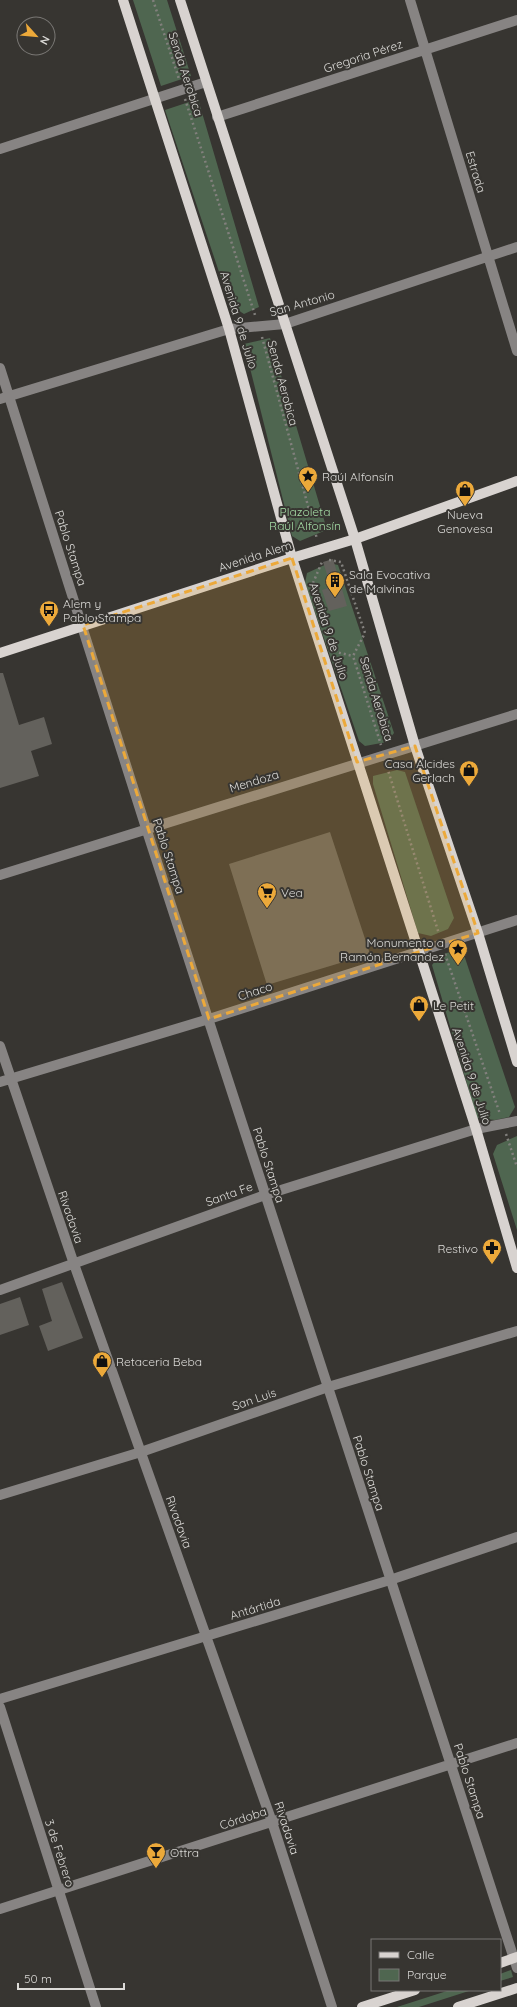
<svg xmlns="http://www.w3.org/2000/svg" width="517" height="2007" font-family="Quicksand,sans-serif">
  <rect width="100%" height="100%" fill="#373531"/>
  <path fill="#4f6650" d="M133 0H167L191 76 161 86Z
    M198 99 259 307 244 314 230 305 165 110Z
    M270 338 325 523 324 531 300 541 292 536 244 344Z
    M329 563 338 565 394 733 387 742 365 746 359 741 305 583 307 573Z
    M397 770 405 772 454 918 448 929 431 936 418 933 373 784V776Z
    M457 950 463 952 515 1107 509 1117 495 1120 477 1118 432 965 440 955Z
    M517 1136V1230L493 1154 497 1145Z
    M511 1970 513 1977 500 1981V1974Z
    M450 1990H472L419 2007H397Z"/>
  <path fill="#63615c" d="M333 559 347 606 329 611 322 590 331 587 323 562Z
    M0 673H3L19 725 44 717 52 744 31 751 39 776 0 788Z
    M330 832 370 954 267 985 229 864Z
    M62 1282 83 1338 48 1351 39 1326 52 1321 42 1289Z
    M20 1297 29 1325 0 1335V1304Z"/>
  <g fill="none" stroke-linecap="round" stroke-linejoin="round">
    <path stroke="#82807d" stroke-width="2.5" stroke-dasharray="2 3" stroke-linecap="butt" d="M153 0 179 79
      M185 99 255 315
      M262 337 317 539
      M329 560 341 562 365 633 353 656 381 745
      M313 583 322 562
      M336 650V652L353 656
      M387 767 439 934
      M445 954 500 1114
      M506 1134 517 1167"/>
    <path stroke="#878483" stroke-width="10" d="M410 0 517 351
      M217 117 517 20
      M0 149 206 82
      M0 368 146 828 517 1968
      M0 399 229 329 285 324 517 247
      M0 875 517 714
      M0 1046 74 1264 272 1822 332 2007
      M0 1082 209 1019 517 920
      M0 1290 265 1195 476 1129 517 1121
      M0 1495 141 1452 328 1387 517 1331
      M0 1699 390 1580 517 1537
      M0 1707 96 2007
      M0 1909 517 1743"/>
    <path stroke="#d8d3d0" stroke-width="10" d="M123 0 229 329 292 558 476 1129 517 1268
      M180 0 355 539 415 746 478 933 517 1062
      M0 653 292 558 355 539 517 481
      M500 1963 517 1957
      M362 2007 415 1990
      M458 2007 517 1988"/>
  </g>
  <path fill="#eca93a" fill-opacity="0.2" stroke="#eca93a" stroke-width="3" stroke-dasharray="8 5" stroke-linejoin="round" d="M292 558 357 762 415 746 478 933 209 1019 83 625Z"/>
  <defs>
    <g id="sight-pin" transform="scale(1)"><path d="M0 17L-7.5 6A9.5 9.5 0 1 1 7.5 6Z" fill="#eca93a" stroke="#373531"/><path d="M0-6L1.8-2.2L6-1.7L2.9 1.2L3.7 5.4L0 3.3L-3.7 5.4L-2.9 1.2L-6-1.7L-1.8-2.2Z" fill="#111"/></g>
    <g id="shop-pin" transform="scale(1)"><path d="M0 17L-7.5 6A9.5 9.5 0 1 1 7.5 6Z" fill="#eca93a" stroke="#373531"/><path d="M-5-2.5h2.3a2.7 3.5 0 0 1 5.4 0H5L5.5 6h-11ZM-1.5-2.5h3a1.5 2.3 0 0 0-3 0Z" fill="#111"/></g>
    <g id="building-pin" transform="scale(1)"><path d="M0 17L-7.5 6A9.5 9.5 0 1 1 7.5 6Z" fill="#eca93a" stroke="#373531"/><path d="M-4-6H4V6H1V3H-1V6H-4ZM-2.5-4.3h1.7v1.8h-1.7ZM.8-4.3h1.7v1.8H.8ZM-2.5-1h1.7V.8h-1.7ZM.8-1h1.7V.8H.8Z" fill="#111"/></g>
    <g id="bus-pin" transform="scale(1)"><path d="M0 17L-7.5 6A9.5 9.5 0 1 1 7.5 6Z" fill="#eca93a" stroke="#373531"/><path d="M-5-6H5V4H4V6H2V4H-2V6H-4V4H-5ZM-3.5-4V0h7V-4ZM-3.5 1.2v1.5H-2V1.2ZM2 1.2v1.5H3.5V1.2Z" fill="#111"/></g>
    <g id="supermarket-pin" transform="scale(1)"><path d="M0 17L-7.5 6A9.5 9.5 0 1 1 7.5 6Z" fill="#eca93a" stroke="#373531"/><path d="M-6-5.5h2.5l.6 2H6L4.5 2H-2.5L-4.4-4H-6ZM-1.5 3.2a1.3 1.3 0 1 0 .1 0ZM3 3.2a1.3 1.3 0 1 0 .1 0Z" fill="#111"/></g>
    <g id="pharmacy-pin" transform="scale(1)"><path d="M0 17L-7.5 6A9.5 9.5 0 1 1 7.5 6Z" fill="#eca93a" stroke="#373531"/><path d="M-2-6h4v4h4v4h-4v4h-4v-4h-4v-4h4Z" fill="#111"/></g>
    <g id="bar-pin" transform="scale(1)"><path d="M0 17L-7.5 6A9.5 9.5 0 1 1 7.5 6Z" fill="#eca93a" stroke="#373531"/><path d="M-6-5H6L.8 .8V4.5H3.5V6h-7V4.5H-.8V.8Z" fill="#111"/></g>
  </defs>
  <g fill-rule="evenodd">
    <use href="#sight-pin" x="308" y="476"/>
    <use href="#shop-pin" x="465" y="490"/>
    <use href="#building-pin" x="335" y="581"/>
    <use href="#bus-pin" x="49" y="610"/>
    <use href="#shop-pin" x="469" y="770"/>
    <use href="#supermarket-pin" x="267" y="892"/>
    <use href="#sight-pin" x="458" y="949"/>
    <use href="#shop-pin" x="419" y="1005"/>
    <use href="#pharmacy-pin" x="492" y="1248"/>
    <use href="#shop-pin" x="102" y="1361"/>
    <use href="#bar-pin" x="156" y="1852"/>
  </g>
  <g text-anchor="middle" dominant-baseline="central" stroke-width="4" stroke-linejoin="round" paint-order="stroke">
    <g font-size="12" fill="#dcdbd8" stroke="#373531">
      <text transform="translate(363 56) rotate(-18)">Gregoria Pérez</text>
      <text transform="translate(186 74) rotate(72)">Senda Aerobica</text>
      <text transform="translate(476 172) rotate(73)">Estrada</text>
      <text transform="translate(302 303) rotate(-16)">San Antonio</text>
      <text transform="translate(239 320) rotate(73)">Avenida 9 de Julio</text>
      <text transform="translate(283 383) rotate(75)">Senda Aerobica</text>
      <text transform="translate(71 548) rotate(72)">Pablo Stampa</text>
      <text transform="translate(255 556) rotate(-18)">Avenida Alem</text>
      <text transform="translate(329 631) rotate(72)">Avenida 9 de Julio</text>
      <text transform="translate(377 699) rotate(73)">Senda Aerobica</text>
      <text transform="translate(254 781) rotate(-17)">Mendoza</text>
      <text transform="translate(169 856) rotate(72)">Pablo Stampa</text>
      <text transform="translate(255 991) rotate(-18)">Chaco</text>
      <text transform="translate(472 1076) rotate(72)">Avenida 9 de Julio</text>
      <text transform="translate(269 1165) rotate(72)">Pablo Stampa</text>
      <text transform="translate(229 1194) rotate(-20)">Santa Fe</text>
      <text transform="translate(71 1217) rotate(71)">Rivadavia</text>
      <text transform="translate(254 1399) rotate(-19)">San Luis</text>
      <text transform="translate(369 1473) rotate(72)">Pablo Stampa</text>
      <text transform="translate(179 1522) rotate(70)">Rivadavia</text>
      <text transform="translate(255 1608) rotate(-17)">Antártida</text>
      <text transform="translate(470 1781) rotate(72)">Pablo Stampa</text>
      <text transform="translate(243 1818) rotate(-18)">Córdoba</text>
      <text transform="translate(287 1828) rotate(72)">Rivadavia</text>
      <text transform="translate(60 1853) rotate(72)">3 de Febrero</text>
    </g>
    <g font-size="12" fill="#dcdbd8" stroke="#373531" text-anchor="start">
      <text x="322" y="476">Raúl Alfonsín</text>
      <text x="465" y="514" text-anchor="middle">Nueva<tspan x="465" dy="14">Genovesa</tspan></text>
      <text x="349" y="574">Sala Evocativa<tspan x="349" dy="14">de Malvinas</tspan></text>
      <text x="63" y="603">Alem y<tspan x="63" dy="14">Pablo Stampa</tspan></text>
      <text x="455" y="763" text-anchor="end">Casa Alcides<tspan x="455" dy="14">Gerlach</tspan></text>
      <text x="281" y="892">Vea</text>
      <text x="444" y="942" text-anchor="end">Monumento a<tspan x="444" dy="14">Ramón Bernandez</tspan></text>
      <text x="433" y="1005">Le Petit</text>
      <text x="478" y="1248" text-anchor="end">Restivo</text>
      <text x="116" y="1361">Retaceria Beba</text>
      <text x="170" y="1852">Ottra</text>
    </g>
    <g font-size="12" fill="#a4dba5" stroke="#373531">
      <text x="305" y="511">Plazoleta<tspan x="305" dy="14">Raúl Alfonsín</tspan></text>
    </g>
  </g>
  <rect x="371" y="1939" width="130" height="52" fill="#373531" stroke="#797774"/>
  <rect x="379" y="1952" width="20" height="6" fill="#d8d3d0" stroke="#797774"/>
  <text x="407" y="1959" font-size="12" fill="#dcdbd8">Calle</text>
  <rect x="379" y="1969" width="20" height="12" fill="#4f6650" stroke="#797774"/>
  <text x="407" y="1979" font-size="12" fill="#dcdbd8">Parque</text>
  <g transform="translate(36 36) rotate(117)"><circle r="19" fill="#373531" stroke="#797774"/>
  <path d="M0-3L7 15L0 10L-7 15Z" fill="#eca93a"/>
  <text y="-6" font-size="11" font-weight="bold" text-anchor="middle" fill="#dcdbd8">N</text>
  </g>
  <path d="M18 1983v6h106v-6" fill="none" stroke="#dcdbd8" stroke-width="2"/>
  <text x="24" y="1983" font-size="12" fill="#dcdbd8" stroke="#373531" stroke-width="3" paint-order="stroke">50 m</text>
</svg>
